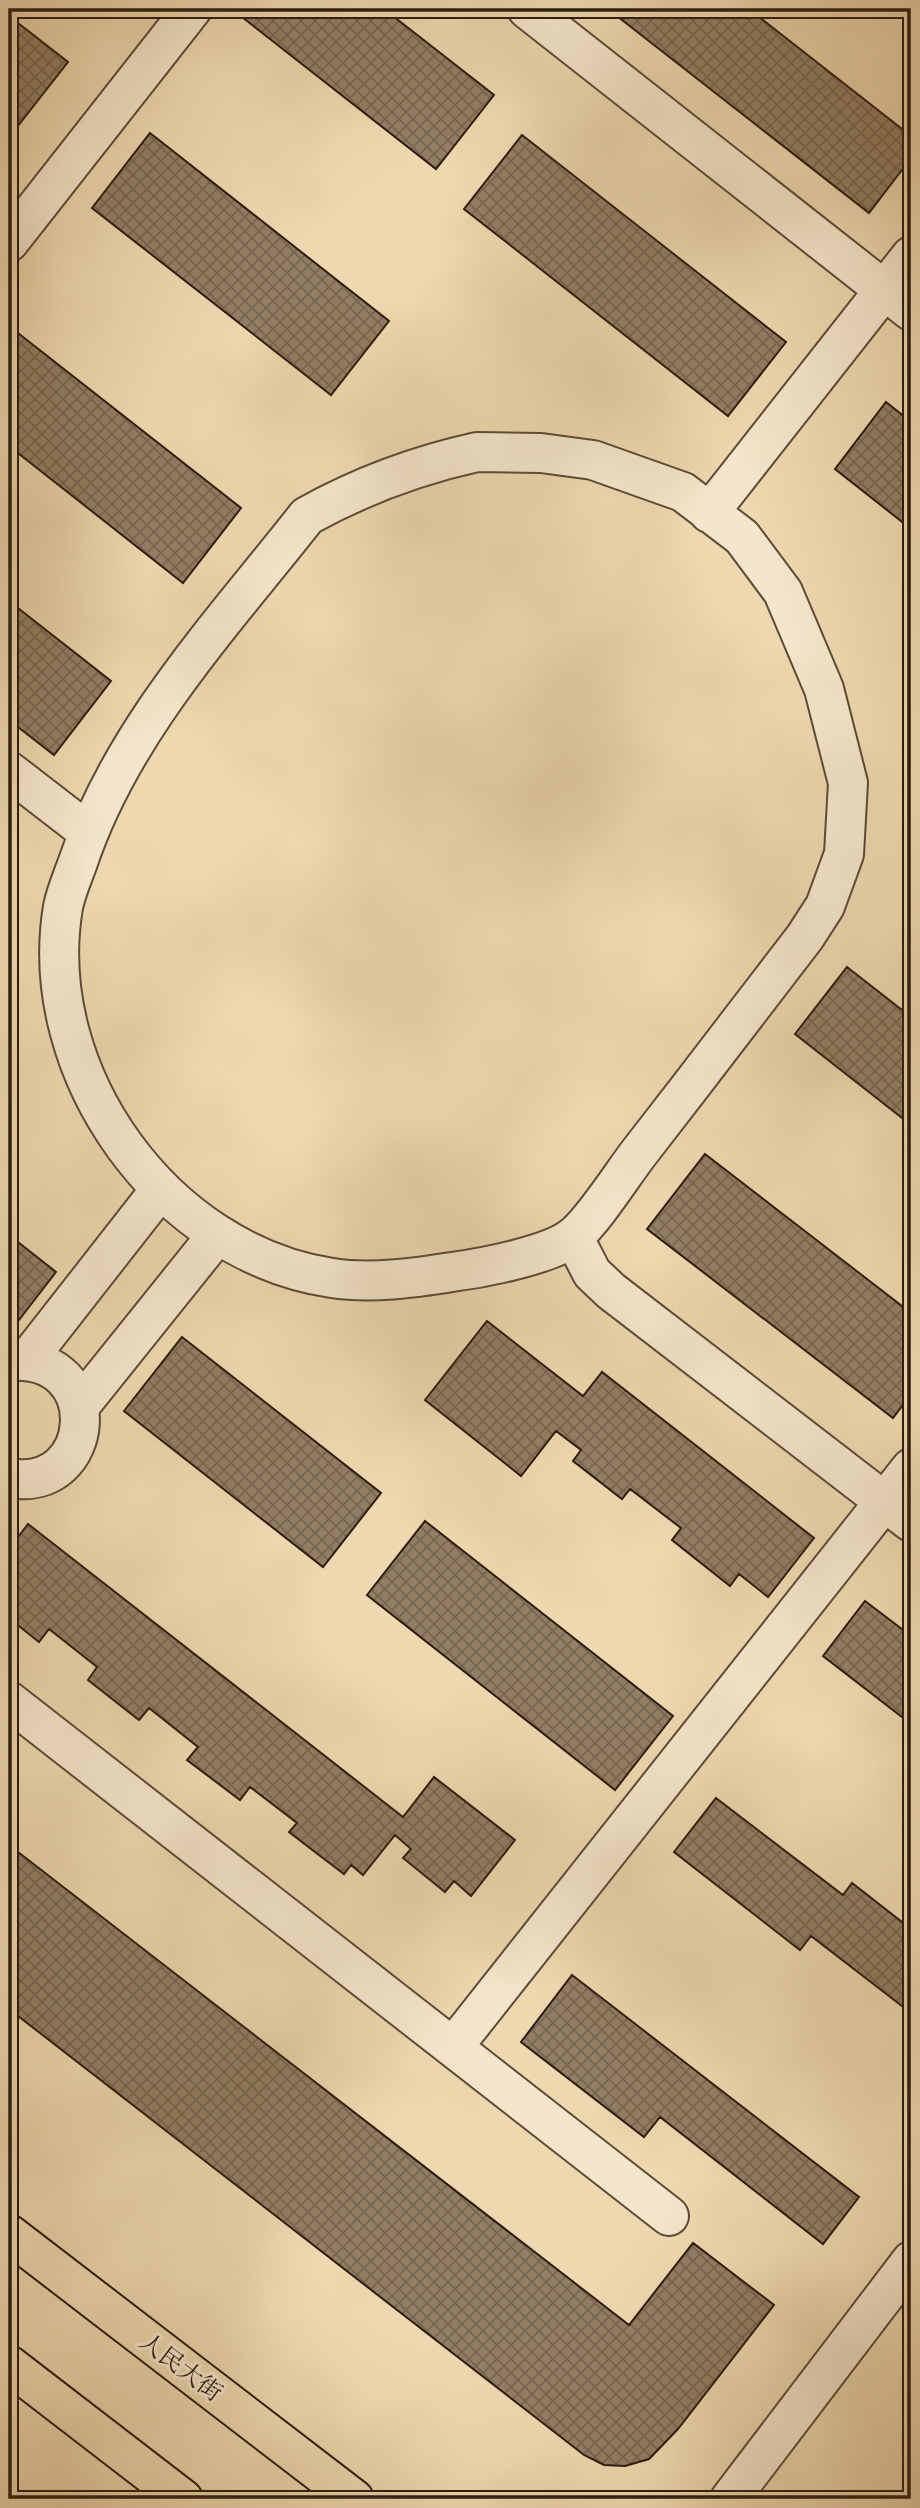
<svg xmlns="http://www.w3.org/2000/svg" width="920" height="2508" font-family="Alegreya,'Noto Serif SC',serif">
  <defs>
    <pattern id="building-cross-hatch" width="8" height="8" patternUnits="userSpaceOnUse" patternTransform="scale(1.75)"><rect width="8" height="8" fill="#917e63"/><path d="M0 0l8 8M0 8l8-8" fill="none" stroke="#776650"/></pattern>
  </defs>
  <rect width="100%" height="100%" fill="#eed8af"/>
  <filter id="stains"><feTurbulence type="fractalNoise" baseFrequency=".00286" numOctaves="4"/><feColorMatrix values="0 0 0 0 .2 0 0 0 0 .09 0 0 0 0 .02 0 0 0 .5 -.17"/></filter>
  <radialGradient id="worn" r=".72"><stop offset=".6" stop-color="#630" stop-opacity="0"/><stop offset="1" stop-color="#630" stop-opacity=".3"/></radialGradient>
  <path fill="url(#building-cross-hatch)" stroke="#2c1c10" stroke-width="2" d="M384 9 494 95 436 169 233 10Z
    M608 9H749L911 136V158L869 213Z
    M9 16 68 62 10 136 9 135Z
    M150 133 389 321 331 395 92 208Z
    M522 135 786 342 728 416 464 209Z
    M9 326 241 508 183 583 9 446Z
    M886 402 911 422V529L835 469Z
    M9 601 111 681 54 755 9 720Z
    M847 967 911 1017V1125L795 1034Z
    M705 1154 911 1313V1394L893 1418 647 1229Z
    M9 1235 56 1272 19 1320 9 1313Z
    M487 1321 583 1396 602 1372 814 1538 768 1597 739 1574 730 1586 672 1540 681 1528 630 1489 622 1499 573 1461 581 1450 556 1431 521 1476 425 1400Z
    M182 1337 381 1493 323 1567 124 1411Z
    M425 1521 673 1716 615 1790 367 1595Z
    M28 1524 403 1817 434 1777 515 1840 471 1896 454 1881 445 1892 403 1858 411 1849 395 1835 363 1875 351 1865 344 1874 289 1832 297 1823 250 1787 240 1800 187 1760 198 1747 149 1708 139 1720 88 1680 97 1667 49 1629 39 1642 9 1618V1549Z
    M865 1601 911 1636V1724L823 1656Z
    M716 1798 843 1895 852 1883 911 1929V2013L811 1936 800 1950 674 1852Z
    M9 1845 629 2325 693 2243 774 2305 678 2429 649 2459 625 2466 604 2465 584 2455 9 2009Z
    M572 1975 859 2197 823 2244 660 2117 644 2137 521 2042Z"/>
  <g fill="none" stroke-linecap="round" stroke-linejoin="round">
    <g stroke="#5c4b38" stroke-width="42">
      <path id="minor" d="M527 9 911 311
        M9 242 192 9
        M477 452 541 453 593 460 683 492 742 537 783 592 824 689 848 783 844 854 825 906 805 937C749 1010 694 1082 638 1154 622 1175 593 1221 574 1236 552 1255 482 1268 452 1272 414 1278 371 1284 332 1278 165 1253 35 1074 63 907 66 892 73 876 78 862 122 730 223 623 307 516 361 486 418 465 477 452Z
        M709 513 911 256
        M9 771 88 832
        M574 1238 592 1273 611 1291 911 1522
        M27 1360 160 1190
        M9 1361C109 1353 98 1494 9 1478
        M79 1407 217 1235
        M9 1701 669 2216
        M453 2047 911 1468
        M730 2499 911 2261"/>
    </g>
    <g stroke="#2c1c10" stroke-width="42">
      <path id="major" d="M9 2234 354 2499
        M9 2365 183 2499"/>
    </g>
    <use href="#minor" stroke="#f4e6cb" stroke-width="38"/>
    <use href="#major" stroke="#eed8af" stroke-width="38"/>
  </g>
  <g text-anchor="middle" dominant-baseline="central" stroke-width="6" stroke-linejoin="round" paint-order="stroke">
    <g font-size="24" fill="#2c1c10" stroke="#f4e6cb">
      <text transform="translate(181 2367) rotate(37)">人民大街</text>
    </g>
  </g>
  <rect width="920" height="2508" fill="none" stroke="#eed8af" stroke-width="35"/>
  <rect x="10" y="10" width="899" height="2487" fill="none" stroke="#2c1c10" stroke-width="3.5"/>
  <rect x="18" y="18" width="885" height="2473" fill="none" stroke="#2c1c10" stroke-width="2"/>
  <rect width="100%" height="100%" filter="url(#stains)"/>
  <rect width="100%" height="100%" fill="url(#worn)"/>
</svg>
